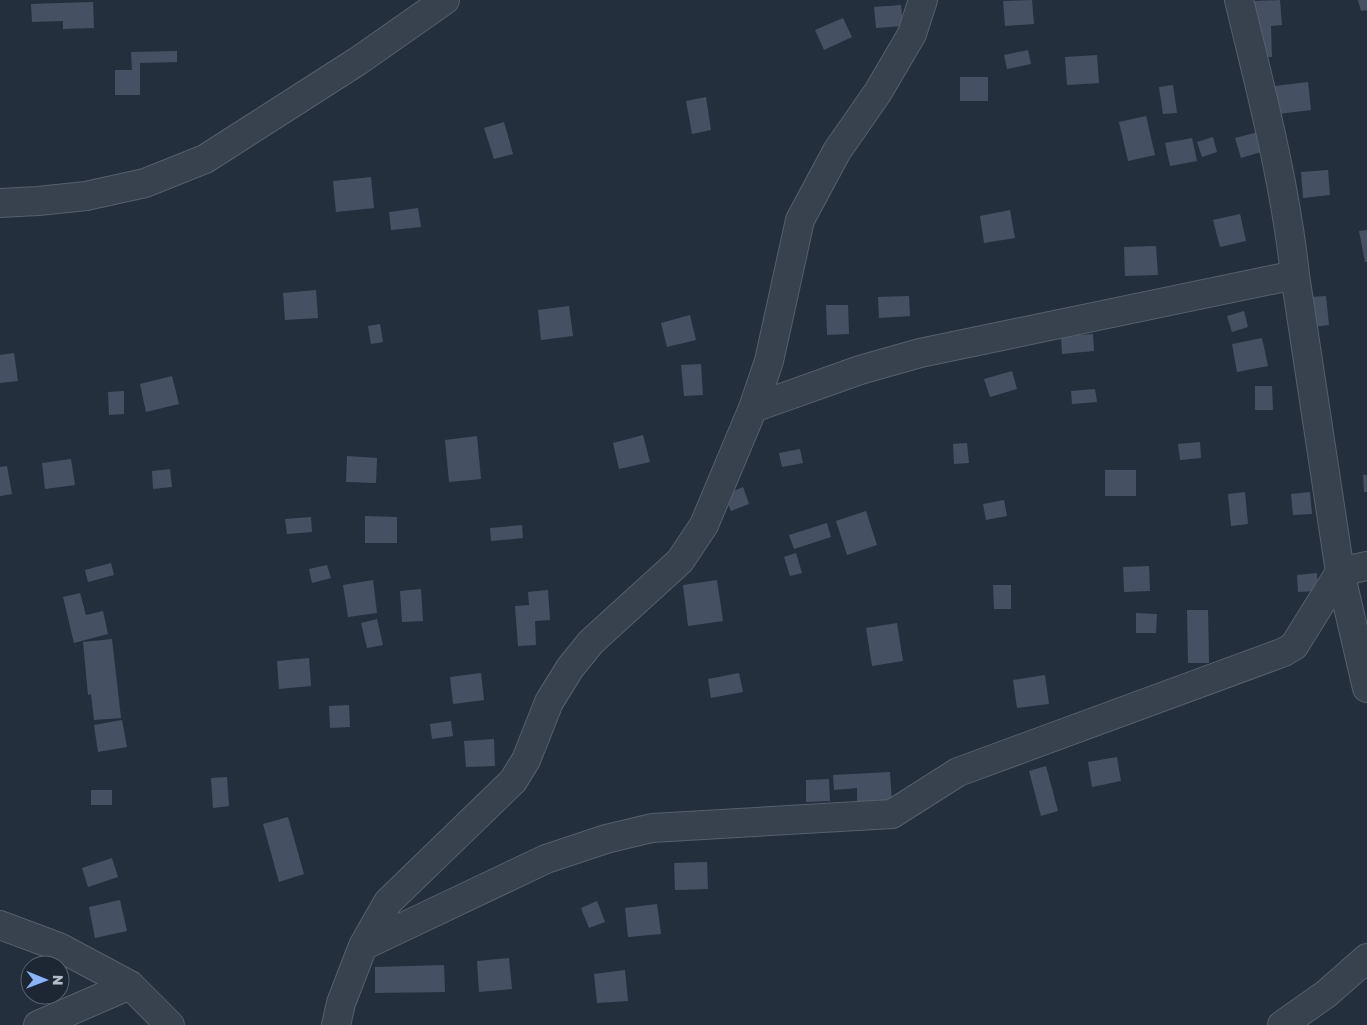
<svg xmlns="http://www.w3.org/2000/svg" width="1367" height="1025" font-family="'Golos Text',sans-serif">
  <rect width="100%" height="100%" fill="#242f3e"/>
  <path fill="#455162" d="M1032 0 1034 24 1005 26 1003 1Z
    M1280 0 1282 25 1271 26 1272 57H1256L1254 1Z
    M1358 0H1367V10L1361 11Z
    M93 2 94 28 63 29V21L32 22 31 4Z
    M901 5 903 26 876 28 874 7Z
    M843 18 852 37 824 50 815 30Z
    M1028 50 1031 64 1007 69 1004 55Z
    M177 51V62L140 63V95H115V70H132L131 52Z
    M1097 55 1099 83 1067 85 1065 57Z
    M960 77H988V101H960Z
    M1308 82 1311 110 1278 114 1275 86Z
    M1173 85 1177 113 1163 114 1159 87Z
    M706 97 711 130 692 134 686 101Z
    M1146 116 1155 155 1128 161 1119 122Z
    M504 122 513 154 494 159 484 128Z
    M1266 130 1271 149 1241 158 1235 138Z
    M1213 137 1217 152 1202 157 1197 142Z
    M1192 138 1197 161 1170 166 1165 143Z
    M1328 170 1330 195 1303 198 1301 172Z
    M371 177 374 208 336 212 333 181Z
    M418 208 421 227 391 230 389 212Z
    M1010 210 1015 238 984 243 980 216Z
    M1240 214 1246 241 1220 247 1213 220Z
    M1367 230V262H1365L1359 231Z
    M1156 246 1158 275 1125 276 1124 247Z
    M316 290 318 318 285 320 283 293Z
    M909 296 910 316 879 318 878 297Z
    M1326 296 1329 325 1314 327 1312 297Z
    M826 305H848L849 334 827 335Z
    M569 306 573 336 541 340 538 310Z
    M1244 311 1248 327 1232 332 1227 316Z
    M690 315 696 340 667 347 661 323Z
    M380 324 383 342 371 344 368 326Z
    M1093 334 1094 351 1062 354 1061 336Z
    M1262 338 1268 366 1237 372 1232 344Z
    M14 353 18 381 0 383V355Z
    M701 364 703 395 684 396 681 365Z
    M1012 371 1017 389 990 397 984 379Z
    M172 376 179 404 146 412 140 384Z
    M1255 386H1272L1273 410H1255Z
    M1095 389 1097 402 1072 404 1071 391Z
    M124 391V414L109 415 108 392Z
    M643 435 650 462 619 469 613 443Z
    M477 436 481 479 449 482 445 440Z
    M1200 442 1201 458 1180 460 1178 444Z
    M967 443 969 463 954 464 953 444Z
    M800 449 803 463 782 467 779 453Z
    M347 456 377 458 376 483 346 482Z
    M71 459 75 485 45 489 42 463Z
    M7 466 12 494 0 496V467Z
    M170 469 172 487 153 489 152 471Z
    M1105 470H1136V496H1105Z
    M1363 475H1367V492H1364Z
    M743 487 749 504 731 511 724 495Z
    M1245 492 1248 524 1231 526 1228 494Z
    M1310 492 1312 514 1293 515 1291 494Z
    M1004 500 1007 516 986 520 983 504Z
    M866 511 877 545 847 555 836 521Z
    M365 516 397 517V543H365Z
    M311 517 312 532 287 534 285 519Z
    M827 523 831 537 794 549 789 535Z
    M522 525 523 538 491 541 490 528Z
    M796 553 802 573 790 576 784 557Z
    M111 563 114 575 88 582 85 570Z
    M327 565 331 578 312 583 309 569Z
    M1149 566 1150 591 1124 592 1123 567Z
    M1317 573 1318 591 1298 592 1297 575Z
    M373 580 377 613 348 617 343 585Z
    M717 580 723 621 688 626 683 585Z
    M993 585H1011V609H994Z
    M421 589 423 621 402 622 400 591Z
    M548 590 550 620 535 621 536 645 518 646 515 606 529 605 528 592Z
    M80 593 86 615 103 611 108 634 74 643 63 597Z
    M1187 610H1208L1209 663H1188Z
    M1136 613 1157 614 1156 633H1136Z
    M377 619 383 645 367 648 361 623Z
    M897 623 903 661 872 666 866 628Z
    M112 639 121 718 94 720 91 694 88 695 83 642Z
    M309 658 311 686 279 689 277 661Z
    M481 673 484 700 453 704 450 677Z
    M739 673 743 692 711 698 708 679Z
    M1045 675 1049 704 1017 708 1013 680Z
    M349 705 350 727 330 728 329 706Z
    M122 720 127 747 98 752 94 725Z
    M451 721 453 736 432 739 430 724Z
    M494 739 495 766 466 767 464 741Z
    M1117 757 1121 781 1092 787 1088 762Z
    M1046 766 1058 811 1041 816 1029 771Z
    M890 772 892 802 857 804V788L834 790 833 775Z
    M227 777 229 806 213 808 211 778Z
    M829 779 830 801 806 802V780Z
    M91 790H112V805H91Z
    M288 817 304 874 279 882 263 824Z
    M112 858 118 877 88 887 82 868Z
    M707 862 708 889 675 890 674 863Z
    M120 900 127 931 95 938 89 907Z
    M597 901 605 922 589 928 581 908Z
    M657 904 661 934 628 937 625 908Z
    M509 958 512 989 479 992 477 961Z
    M444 965 445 992 375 993V967Z
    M625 970 628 1001 597 1003 594 974Z"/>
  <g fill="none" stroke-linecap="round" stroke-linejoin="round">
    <g stroke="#565f6c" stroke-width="30">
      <path id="street" d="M1239 0C1261 91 1285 182 1295 275L1340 572 1367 688
        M0 203 38 201 86 196 145 183 205 159 358 61 445 0
        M753 408 860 370 920 353 1295 275
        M0 925 59 947 130 985 170 1025
        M363 946 546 859 606 839 652 828 892 814 958 772 1284 652 1294 646 1340 572 1367 566
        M38 1025 130 985
        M336 1025 341 1003 363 946 388 902 513 781 526 760 549 702 570 668 591 642 680 561 704 525 753 408 769 361 800 220 837 151 878 92 912 34 923 0
        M1282 1025 1326 994 1367 958"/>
    </g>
    <use href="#street" stroke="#38414e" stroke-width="28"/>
  </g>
  <g transform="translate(45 980) rotate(91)"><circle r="24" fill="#1d2633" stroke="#59626f"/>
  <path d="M0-4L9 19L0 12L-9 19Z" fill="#8ab4f8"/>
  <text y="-8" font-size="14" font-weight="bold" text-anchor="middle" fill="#b4bcc9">N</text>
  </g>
</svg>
